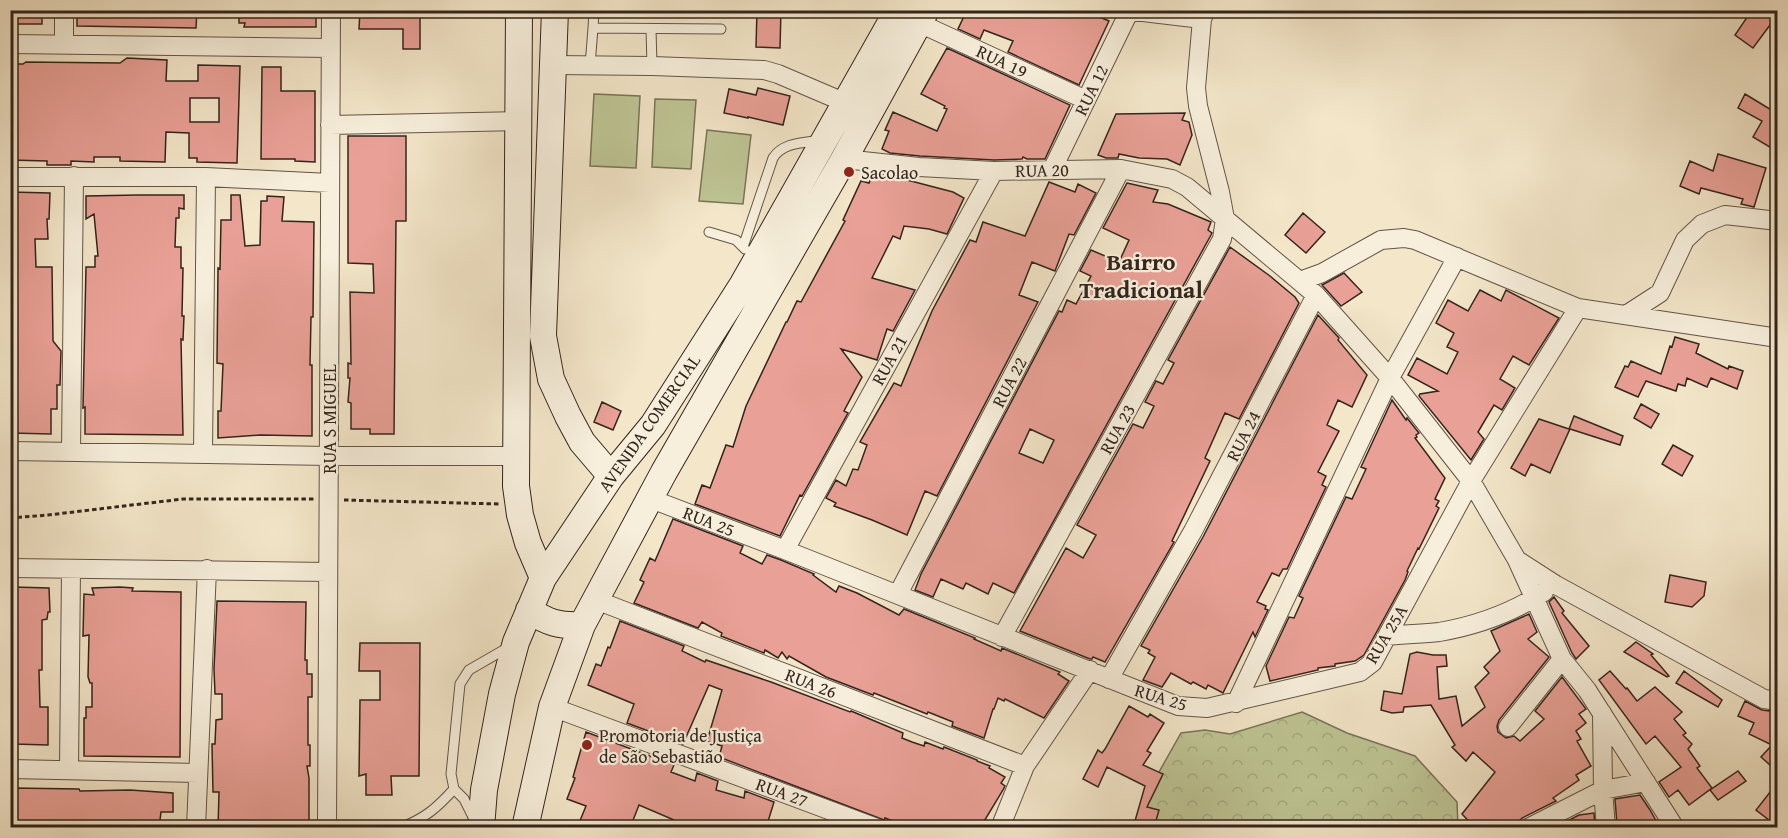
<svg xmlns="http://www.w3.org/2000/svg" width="1788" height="838" font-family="'Gentium Book Plus',serif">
  <defs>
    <pattern id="forest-crowns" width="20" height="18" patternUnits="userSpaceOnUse" patternTransform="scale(1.5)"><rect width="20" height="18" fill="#bec494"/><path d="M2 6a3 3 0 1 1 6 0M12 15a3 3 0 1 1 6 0" fill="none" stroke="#a4a87f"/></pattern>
  </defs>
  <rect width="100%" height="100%" fill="#f3e6c9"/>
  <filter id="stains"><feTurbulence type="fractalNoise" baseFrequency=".00333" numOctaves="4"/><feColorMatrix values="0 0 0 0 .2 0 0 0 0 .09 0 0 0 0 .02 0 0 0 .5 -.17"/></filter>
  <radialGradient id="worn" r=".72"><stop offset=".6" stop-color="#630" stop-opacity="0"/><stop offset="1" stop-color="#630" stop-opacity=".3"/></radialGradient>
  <path fill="url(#forest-crowns)" stroke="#787458" stroke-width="1.5" d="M1302 712 1347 733 1415 756 1457 802 1458 827 1139 828 1150 788 1181 733 1205 730 1230 734Z"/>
  <path fill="#bec494" stroke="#787458" stroke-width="1.5" d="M594 94 640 96 636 168 590 166Z
    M655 99 696 100 691 169 652 167Z
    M707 130 751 135 743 204 699 201Z"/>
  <path fill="#e9a096" stroke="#33241d" stroke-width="1.5" fill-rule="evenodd" d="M10 10H42V24H10Z
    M77 10H197L196 28 77 26Z
    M239 10H316V27H244L245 23H239Z
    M360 10H420V49H403V29H359Z
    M757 10H781L780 48 756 47Z
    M967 10H1083L1109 21 1079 85 1008 52 1013 41 984 30 980 39 958 29Z
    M1752 10H1778L1770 25 1753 48 1735 35Z
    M947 48 1070 105 1045 159H1027L1023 157 1022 159 994 160 920 156 890 153 882 149 889 131 885 130 893 112 937 131 947 109 944 108 945 106 921 94Z
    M127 58 167 60 166 81H198V65L240 66 237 163 197 162V158H189V133L166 132 165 162 120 161V157H94V162L71 161V165H47V161L10 160V64H23L26 62 120 63ZM190 98H219V122H190Z
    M262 67H281V91H315V162L295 161V159H261Z
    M758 88 790 96 783 125 748 117V118L724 113 729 89 756 95Z
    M1745 94 1778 114V152L1753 137 1762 121 1738 108Z
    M1185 113 1182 120 1189 122 1192 135 1180 165 1167 159 1139 158 1119 154 1118 158H1106L1098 155 1116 114Z
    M348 136H406V221H396L394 434H370V429H351V403L348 402 350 378H348V363L351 364 350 292 374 293 373 264 348 263Z
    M1718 154 1766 168 1754 207 1741 204 1743 199 1701 188 1699 194 1680 186 1690 161 1713 171Z
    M873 173 888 175 953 192 964 198 947 234 929 229 904 226 900 239 893 236 872 278 915 290 893 331 887 329 877 360 841 349 862 377 844 411 848 413 802 496 800 495 780 536 695 504 702 485 710 488 726 445 733 447 746 406 786 322H787L797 301 801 302 845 221 843 220 861 181 869 183Z
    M1049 182 1075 192 1078 184 1096 193 1074 235 1069 234 1055 271 1032 262 1019 295 1038 302 937 496 925 491 907 535 872 520 834 506 836 503 826 498 836 480 846 486 853 469 858 470 867 445 860 442 894 383 901 386 932 311 970 240 976 242 983 222 1025 236Z
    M1127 183 1158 190 1153 202 1168 204 1211 222 1208 230 1212 233 1211 235 1014 593 993 583 988 594 966 583 963 589 941 579 933 597 915 590 921 574 1059 311 1062 312 1067 300 1076 304 1091 276 1080 271 1091 250 1119 262 1129 240 1103 228ZM1030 429 1054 440 1043 463 1019 453Z
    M10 192 50 193 49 219H47L48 239H35L36 267H52L53 341 61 351 60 385H57V409H51V434L10 433Z
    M138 195H184V209L179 208V218H176L175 247H181V268H183L182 316H184L183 340 181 339 183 435 85 434V407L83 408 86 267H95V256H98L94 214 86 219V196Z
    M231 195H240L245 246 260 245 261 201H267V196L284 197 282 221 314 222 313 317H311L310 365H312V436L260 435 218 438V411H221L223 364 217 363 218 268 220 269 221 220H231Z
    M1303 213 1325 232 1306 253 1285 235Z
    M1230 247 1270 276 1295 297 1299 303 1239 419 1225 413 1205 458 1210 461 1172 541 1174 542 1105 662 1093 657 1092 659H1090L1020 631 1066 548 1083 558 1096 535 1077 525 1133 424 1143 428 1154 406 1145 402 1156 381 1163 384 1174 363 1168 360Z
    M1344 273 1362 292 1341 306 1322 285Z
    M1480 290 1501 301 1506 290 1559 318 1529 365 1513 356 1500 379 1515 388 1502 410 1494 405 1478 432 1484 439 1471 460 1419 396 1420 394 1438 391 1408 375 1417 358 1447 374 1458 352 1447 347 1454 333 1436 323 1448 300 1468 311Z
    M1318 315 1339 338 1338 340 1367 375 1352 407 1338 400 1327 425 1339 431 1318 472 1326 476 1322 485 1326 487 1287 569H1283L1279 576 1272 573 1257 602 1266 606 1265 609 1268 610 1255 637 1253 632 1223 693 1208 685 1206 689 1193 682 1191 684 1171 673 1162 687 1143 680 1155 657 1148 653 1150 650 1141 646 1203 537Z
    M1675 337 1699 344 1696 353 1728 369 1729 366 1743 371 1737 389 1711 378 1707 387 1687 378 1685 386 1678 384 1676 391 1646 381 1638 397 1615 387 1625 366 1628 367 1631 361 1661 374 1670 346 1672 347Z
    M1392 400 1406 420 1407 418 1419 433 1416 435 1417 437 1415 438 1445 478 1435 499 1439 501 1436 506 1439 508 1419 549 1418 548 1407 571 1408 572 1405 580 1364 655 1355 661 1335 664V666L1318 668V670L1270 681 1266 666 1289 617 1294 618 1303 598 1299 596 1346 497 1352 499 1366 469 1361 467Z
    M602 402 621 411 613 430 594 422Z
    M1641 404 1659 414 1651 428 1634 418Z
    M1574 416 1623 436 1620 445 1570 429 1550 473 1531 464 1525 476 1511 468 1539 419 1569 429Z
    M1673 445 1693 456 1682 476 1662 464Z
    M673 519 743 546 740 553 762 564 767 555 781 560 814 574 813 575 836 592 839 586 857 593 899 615 904 609 975 638 974 639 1001 651 1002 648 1060 672 1058 674 1069 681 1044 718 1005 699 1004 701 998 698 994 709H993L984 738 952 726 953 722 928 712 927 714 874 693 873 695 826 677 789 656 787 659 782 652 778 658 765 650 764 653 721 636 722 633 702 622 698 628 634 603 644 582 640 580 650 558 655 561Z
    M1670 575 1706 582 1704 596 1692 607 1665 602Z
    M13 587 49 588 50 612H48L47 619 42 620V670H39L40 707H48V745L14 744V743H10V591H13Z
    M120 587 133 588 132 591 181 592 180 757 84 756V718H86V707H92V683H90L88 677 89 635 83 636 84 594 94 595 92 588Z
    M1554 597 1564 611 1562 613 1589 646 1576 659 1572 653 1549 602Z
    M217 601 306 602 305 660H307V674H312V697H308V745H310V766H307L309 778V828H218L219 792H213L212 744H215L216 720 222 719V694H215L214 669Z
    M1529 614 1537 632 1528 639 1549 657 1499 720 1497 726 1498 732 1506 738 1514 736 1520 741 1544 719 1535 711 1562 677 1586 709 1579 714 1586 723 1576 731 1581 739 1577 741 1591 766 1576 775 1579 780 1553 798 1556 801 1522 818 1518 822 1517 828H1475L1462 814 1495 772 1473 752 1466 761 1452 747 1455 745 1431 705 1404 707 1403 712 1392 713 1381 710 1384 691 1402 694 1410 654 1417 652 1433 655H1446L1447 666 1437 667 1439 699 1456 696 1462 726 1485 707 1475 687 1489 673 1484 667 1500 651 1491 631Z
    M620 621 684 646 682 651 705 662 706 660 771 682 850 712 851 711 903 733 902 738 912 742 924 746 925 742 943 749 944 747 977 760V761L990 766 989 768 1005 777 1001 783 1005 786 1003 790 980 828H911L885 818 884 820 719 757 722 746 707 741 722 690 709 685 683 744 627 723 634 704 588 685 596 664 601 666 608 647 610 648Z
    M1636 642 1653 654 1651 655 1669 676 1667 677 1624 652Z
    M360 643H420L419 776H391L392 795H366V774L359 776 360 700H380V671H359Z
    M1610 671 1626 689 1627 688 1637 701 1655 687 1682 712 1674 719 1686 733 1683 735 1692 744 1688 749 1700 766 1697 768 1712 788 1689 805 1678 790 1669 797 1659 782 1681 767 1655 736 1646 744 1599 680Z
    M1684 671 1722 700 1718 707 1676 683Z
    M1745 701 1762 710 1778 712V759L1770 765 1761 757 1772 745 1749 734 1754 723 1738 716Z
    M1129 706 1148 717 1150 714 1164 723 1147 751 1151 753 1143 765 1163 774 1147 807 1159 810 1154 828H1133L1145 786 1107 767 1098 787 1083 779 1098 750 1102 753 1105 749Z
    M586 732 674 765 671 772 695 781 697 773 718 781 716 790 744 798 745 791 774 802 766 828H672L674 820 639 805 630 828H577L586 806 567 799 575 778 573 777Z
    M1738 771 1746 781 1718 800 1710 790Z
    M1778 782V827L1756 810Z
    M12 788 79 789 80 791 130 790 173 793V812H161L159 828H10Z
    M1640 795 1650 810 1660 828H1624L1621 823 1617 824 1615 799Z
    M1594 813 1595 828H1554L1579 815Z"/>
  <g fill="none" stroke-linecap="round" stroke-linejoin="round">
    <g stroke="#635448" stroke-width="11">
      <path id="lane" d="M593 28 594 10
        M651 29 652 66
        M590 66 593 28 721 29
        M709 232 736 240 745 249
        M743 247 773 158C783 142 804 143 821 140
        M474 819 464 799 454 789 451 774 460 684 469 670 509 647
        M400 828C425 818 436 809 454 789"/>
    </g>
    <g stroke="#635448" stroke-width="20">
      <path id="street" d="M64 10V45
        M1126 10 1202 19
        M919 23 1086 100
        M10 44 330 48
        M554 65 652 66 764 70 778 74 846 103
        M330 125 518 121
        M844 159 919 167 994 171 1121 169 1172 179 1187 187 1316 295 1390 378 1471 481 1517 560 1562 659 1587 690 1675 828
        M1052 170 1130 10
        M10 177H206L330 183
        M1578 308 1778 338
        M1626 315 1660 293 1685 240 1702 224 1725 215 1778 221
        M10 451 329 456H517
        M71 451 74 176
        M203 453 206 177
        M651 499 785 550 1178 706 1207 708 1360 672 1373 662 1471 481 1578 308 1415 240 1404 238 1381 240 1322 273 1300 281
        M785 550 994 171
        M1517 560 1556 585 1764 699 1778 701
        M10 568 328 572
        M898 594 1121 169
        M596 600 1025 766
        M1387 636C1404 634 1422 634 1439 632 1475 626 1513 612 1544 592
        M1002 637 1222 239 1225 219 1220 192 1198 106 1196 88 1202 19 1206 10
        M1109 679 1193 531 1316 295
        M1236 703 1390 378 1457 257
        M552 707 877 828
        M1602 713 1603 790 1606 828
        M1508 727 1562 659
        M10 769 198 773
        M69 769 71 569
        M196 828 207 569
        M327 828 331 10
        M1000 828 1025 766 1090 670
        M1528 828 1603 790 1646 782"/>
    </g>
    <g stroke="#33241d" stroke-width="28">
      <path id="secondary" d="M519 10 516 486 520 515 528 543 543 578
        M555 10 543 336 551 379 568 416 582 442 611 476
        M529 610C548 623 559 626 582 625
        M481 828 484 790 502 694 516 642 543 578 611 476 653 425 743 284 898 10
        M525 828 552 707 582 625 664 472 844 159 926 10"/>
    </g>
    <path stroke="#33241d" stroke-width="3" stroke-dasharray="4.5 3" stroke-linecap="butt" d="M344 500 500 504
      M10 518 48 515 183 499H314"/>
    <use href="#lane" stroke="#f7efdc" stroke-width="9"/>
    <use href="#street" stroke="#f7efdc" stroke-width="18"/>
    <use href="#secondary" stroke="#f7efdc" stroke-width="26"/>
  </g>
  <g fill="#8f2418" stroke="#f7efdc" stroke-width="2">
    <circle cx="849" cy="172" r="6"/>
    <circle cx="587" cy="745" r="6"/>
  </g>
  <g text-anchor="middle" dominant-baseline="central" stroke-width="4.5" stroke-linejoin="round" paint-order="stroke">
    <g font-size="18" fill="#33241d" stroke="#f7efdc">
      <text transform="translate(1002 61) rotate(25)">RUA 19</text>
      <text transform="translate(1091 90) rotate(-64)">RUA 12</text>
      <text transform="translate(1042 170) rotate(-1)">RUA 20</text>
      <text transform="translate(889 360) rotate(-61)">RUA 21</text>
      <text transform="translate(1009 382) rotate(-62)">RUA 22</text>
      <text transform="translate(329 419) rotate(-90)">RUA S MIGUEL</text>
      <text transform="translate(649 423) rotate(-55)">AVENIDA COMERCIAL</text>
      <text transform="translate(1117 429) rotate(-61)">RUA 23</text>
      <text transform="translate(1243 436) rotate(-63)">RUA 24</text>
      <text transform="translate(709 521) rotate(21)">RUA 25</text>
      <text transform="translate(1386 634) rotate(-59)">RUA 25A</text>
      <text transform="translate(811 683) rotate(21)">RUA 26</text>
      <text transform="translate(1161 697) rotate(17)">RUA 25</text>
      <text transform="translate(782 792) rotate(20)">RUA 27</text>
    </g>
    <g font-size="18" fill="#33241d" stroke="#f7efdc" text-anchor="start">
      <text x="861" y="172">Sacolao</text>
      <text x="599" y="735">Promotoria de Justiça<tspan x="599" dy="21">de São Sebastião</tspan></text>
    </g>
    <g font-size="24" font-weight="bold" fill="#33241d" stroke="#f7efdc">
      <text x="1141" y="261">Bairro<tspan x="1141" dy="28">Tradicional</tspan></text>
    </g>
  </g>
  <rect width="1788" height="838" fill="none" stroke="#f3e6c9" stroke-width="36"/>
  <rect x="12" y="12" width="1764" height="814" fill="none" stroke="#33241d" stroke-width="3"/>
  <rect x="18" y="18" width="1752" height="802" fill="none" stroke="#33241d" stroke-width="1.5"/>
  <rect width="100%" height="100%" filter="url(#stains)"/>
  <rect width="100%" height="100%" fill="url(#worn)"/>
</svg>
